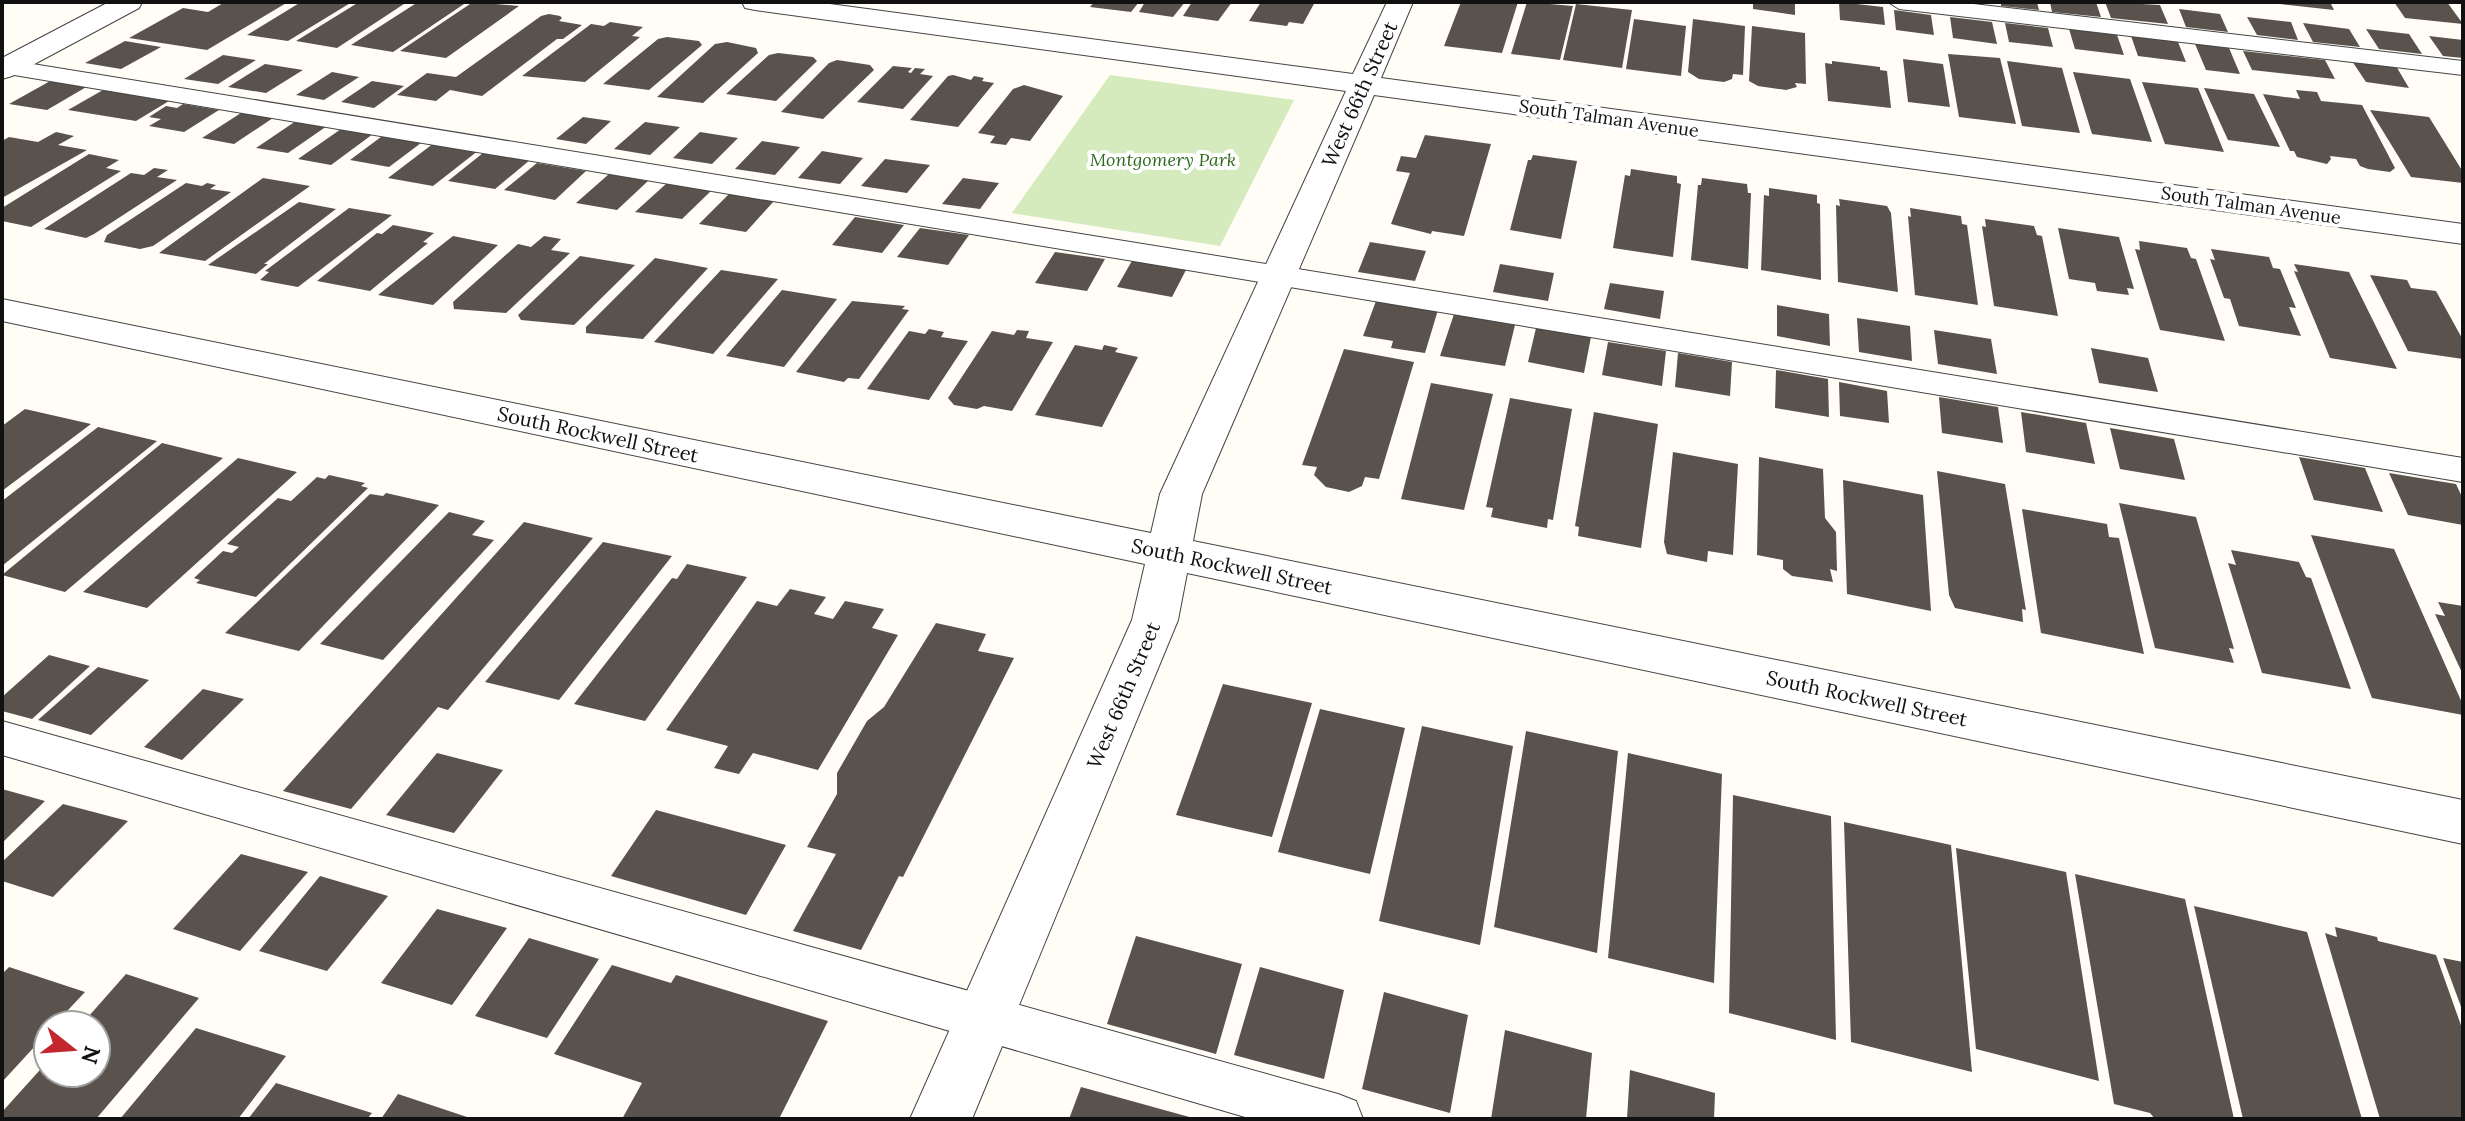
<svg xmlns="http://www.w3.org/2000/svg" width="2465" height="1121" font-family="Lora,serif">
  <rect width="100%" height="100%" fill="#fffdf5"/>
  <path fill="#d5ebbd" d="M1110 75 1294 100 1220 246 1012 213Z"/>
  <path fill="#5a524d" d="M225 2H288L207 50 129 38 183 8 208 12Z
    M301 2H352L288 41 247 35Z
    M359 2H407L337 48 296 41Z
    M418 2H467L393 52 351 45Z
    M473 2 519 6 446 58 400 51Z
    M1094 2H1139L1131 12 1090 7Z
    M1145 2H1185L1173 17 1139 12Z
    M1192 2H1232L1218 21 1183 16Z
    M1261 2H1315L1303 24 1289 22 1287 26 1249 21Z
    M1461 2H1518L1502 53 1444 46Z
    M1527 2 1573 6 1560 60 1511 54Z
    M1753 2H1795V15L1753 9Z
    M1839 2 1883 7 1885 25 1840 20Z
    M2001 2H2037L2039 10 2001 6Z
    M2050 2H2096L2101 17 2052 12Z
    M2105 2 2160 5 2168 24 2111 18Z
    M2280 2H2330L2334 10 2280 4Z
    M2394 2H2447L2463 24 2405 18Z
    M1576 4 1632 10 1622 68 1563 60Z
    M2179 9 2220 14 2228 32 2186 27Z
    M1894 10 1931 15 1934 35 1896 30Z
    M549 14 560 16 562 18 559 21 582 25 563 39H557L482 96 450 90 436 101 397 95 427 73 456 77 541 16Z
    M1950 17 1992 22 1997 44 1953 38Z
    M2247 17 2291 22 2298 40 2257 35Z
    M1634 19 1686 26 1681 76 1626 69Z
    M1693 19 1745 26 1743 75 1733 74 1732 79 1724 82 1699 79 1688 72Z
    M610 22 643 27 632 36 640 37 585 82 522 76 591 24 604 26Z
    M2005 23 2048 28 2053 47 2009 42Z
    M2303 23 2349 29 2360 47 2313 42Z
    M1752 26 1805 33 1806 84 1795 83 1797 87 1786 90 1758 86 1749 81Z
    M2069 29 2117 35 2124 55 2075 49Z
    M2366 29 2409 34 2422 54 2379 49Z
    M2131 36 2178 42 2186 62 2138 56Z
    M2429 36 2463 40V58L2443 56Z
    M667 37 699 41 702 45 649 90 603 84 658 39Z
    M125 41 161 47 121 69 85 63Z
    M727 42 756 48 758 53 703 103 657 97 715 44Z
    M2195 44 2229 48 2240 74 2206 70Z
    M2243 51 2325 60 2335 79 2252 70Z
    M778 53 813 57 817 61 776 101 726 94 769 55Z
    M1948 54 2000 58 2016 124 1959 117Z
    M223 55 256 60 218 84 184 79Z
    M1903 59 1943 64 1950 107 1908 102Z
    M837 60 870 65 874 70 823 119 781 112 829 63Z
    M1832 61 1880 67V70L1887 71 1891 108 1828 101 1825 63 1832 64Z
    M2007 61 2062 68 2080 133 2022 126Z
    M2352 61 2396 66 2409 88 2366 82Z
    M265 64 303 70 266 93 228 87Z
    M893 66 912 68 908 72 911 73 915 68 925 69 920 74 933 76 903 109 857 102Z
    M332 72 359 77 324 100 296 95Z
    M2073 72 2130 79 2152 142 2092 134Z
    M953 75 971 80 974 76 984 78 982 81 994 83 958 127 910 120 948 76Z
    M52 80 88 86 47 110 9 104Z
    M372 81 404 86 374 108 341 102Z
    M2142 82 2198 88 2224 152 2165 144Z
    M1024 85 1063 96 1030 141 1011 138 1006 145 990 143 995 136 978 133 1013 89Z
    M2204 88 2254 94 2280 147 2228 140Z
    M103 90 169 101 136 121 68 110Z
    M2296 90 2317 92 2321 101 2362 105 2395 168 2390 172 2368 169 2360 166 2356 159 2330 156 2331 159 2327 164 2297 157 2294 151H2290L2263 94 2300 99Z
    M183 104 219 110 184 132 149 126 161 119 149 117 166 106 177 108Z
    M2370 110 2429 117 2463 172V183L2411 177Z
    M241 113 273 118 234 144 202 138Z
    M583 117 611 121 586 144 556 139Z
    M296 121 327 126 288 153 256 148Z
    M645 122 680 127 650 155 614 149Z
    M341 129 373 134 331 165 298 159Z
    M56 132 74 136 58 145 87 150 2 198V141L9 137 38 142Z
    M700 132 738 138 712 164 673 158Z
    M385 134 425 140 389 167 350 160Z
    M1425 135 1491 144 1464 236 1432 231 1431 234 1391 224 1410 173 1396 171 1401 156 1416 158Z
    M762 141 800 147 775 175 735 169Z
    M434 143 479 150 433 186 388 178Z
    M822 151 863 158 840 184 798 178Z
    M483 153 530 160 495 189 448 181Z
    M89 154 119 160 106 168 121 171 31 227 2 221V208Z
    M1533 155 1577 161 1561 239 1510 230 1528 160H1531Z
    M885 159 930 165 907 193 861 186Z
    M537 163 586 171 555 200 504 190Z
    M154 168 168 170 157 177 177 180 94 234 86 238 44 229 131 173 144 175Z
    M1631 169 1677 176V183L1681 184 1673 257 1613 248 1625 175 1630 176Z
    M609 174 648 181 617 210 576 203Z
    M263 178 310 186 205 261 159 253Z
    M963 178 999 183 980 209 942 204Z
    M1702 178 1747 184 1748 193H1751L1748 269 1691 260 1698 185H1701Z
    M186 183 202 186 207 183 216 185 210 189 231 192 153 246 140 249 104 242 107 235Z
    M667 183 712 190 682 219 635 212Z
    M1769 188 1817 195V203L1820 204 1821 280 1761 270 1764 195 1769 196Z
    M729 194 774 201 746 232 699 224Z
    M1839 199 1887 206 1891 213 1898 292 1838 282 1836 205 1840 206Z
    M299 202 336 209 264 264H268L256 274 208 265Z
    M349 208 392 215 298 287 260 280 269 272 265 271Z
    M1910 208 1961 216 1962 224 1967 225 1978 305 1915 295 1908 216 1911 217Z
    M855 217 904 225 882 253 832 245Z
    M1985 219 2034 226 2037 235 2042 236 2058 316 1994 306 1982 226 1986 227Z
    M393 225 434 233 423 242 428 243 370 291 317 281 377 233 382 234Z
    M920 228 969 235 948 265 897 257Z
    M2058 228 2119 237 2134 289 2127 288 2129 295 2097 291 2095 283 2069 279Z
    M453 236 498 245 433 305 378 295Z
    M544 236 561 239 551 250 570 253 506 313 454 309 453 302 518 244 531 247Z
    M2139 241 2187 248 2191 258 2196 259 2225 341 2160 330 2135 249 2140 250Z
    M1370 242 1426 251 1415 281 1358 272Z
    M2211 249 2269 257 2273 268 2280 269 2296 308 2289 307 2301 336 2239 326 2230 299 2224 298 2210 259 2215 260Z
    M1055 252 1105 259 1087 291 1035 283Z
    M580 256 635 265 574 325 521 320 518 315Z
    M655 258 708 268 643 339 586 333V327Z
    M1133 259 1187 268 1172 297 1117 287Z
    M1500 264 1554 273 1548 301 1493 292Z
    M2294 264 2349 272 2397 369 2330 358 2294 271 2298 272Z
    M721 270 778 279 713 354 654 342Z
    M2370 275 2407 280 2411 288 2436 291 2463 340V359L2408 351Z
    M1610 283 1664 291 1660 319 1604 309Z
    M782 290 837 299 784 367 726 356Z
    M852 301 905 306 902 309 909 310 859 379 848 378 844 382 796 372Z
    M1376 301 1438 310 1425 353 1391 348 1393 341 1363 336Z
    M1777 305 1829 314 1830 346 1777 336Z
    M1454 314 1515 325 1505 366 1440 356Z
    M1857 318 1910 326 1912 361 1859 352Z
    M1536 328 1591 337 1584 373 1528 362Z
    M929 329 944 332 941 337 968 341 929 400 867 389 909 331 925 334Z
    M1017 330 1029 331 1026 338 1053 342 1012 411 984 406 977 409 954 405 948 398 992 331 1014 335Z
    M1934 330 1991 339 1997 374 1938 364Z
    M1608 342 1666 351 1662 386 1602 375Z
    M1075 345 1102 350 1104 345 1118 348 1115 352 1138 357 1102 427 1035 415Z
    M2091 348 2148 358 2158 392 2099 383Z
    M1344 349 1414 362 1379 479 1365 477 1362 486 1349 492 1326 487 1314 475 1317 467 1302 465Z
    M1678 353 1732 362 1730 396 1675 387Z
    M1776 370 1828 379 1829 417 1775 408Z
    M1839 382 1887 391 1889 423 1840 416Z
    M1431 383 1493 394 1464 510 1401 499Z
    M1939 397 1998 407 2003 443 1942 433Z
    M1510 398 1572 409 1553 520 1548 519 1547 528 1491 517 1493 508 1486 507Z
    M25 409 91 424 2 491V426Z
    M1594 412 1658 424 1641 548 1578 536 1579 527 1575 526Z
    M2021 412 2086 423 2095 464 2026 452Z
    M98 427 157 441 2 566V501Z
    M2110 428 2174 439 2185 480 2120 469Z
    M162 443 223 458 65 592 2 575Z
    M1673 452 1738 464 1733 555 1708 551 1707 562 1667 554 1664 542Z
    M1759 457 1823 469 1825 518 1836 532 1837 571 1830 569 1833 582 1792 576 1783 569V560L1757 555Z
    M2299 457 2365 468 2383 512 2314 500Z
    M238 458 297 472 147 608 83 592Z
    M1937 471 2005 484 2026 610 2022 609 2023 622 1955 608 1949 595Z
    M2389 473 2456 484 2463 499V525L2408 515Z
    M329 475 365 483 361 486 368 488 256 597 196 583 200 580 194 578 223 551 232 553 239 547 227 544 278 498 291 501 317 477 325 479Z
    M1843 480 1923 495 1931 611 1847 594Z
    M386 493 439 505 299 651 225 633 370 494 383 496Z
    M2119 503 2196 517 2234 649 2229 648 2234 663 2155 648Z
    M2022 509 2107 524 2109 537 2119 538 2144 654 2041 633Z
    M449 512 485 521 472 535 494 540 383 660 320 644Z
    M524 522 593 538 448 710 438 707 351 809 283 791Z
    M2311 535 2394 549 2463 705V715L2372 698Z
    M603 542 672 556 559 700 485 682Z
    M2231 550 2299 562 2306 577 2311 578 2351 689 2262 673 2228 563 2236 565Z
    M687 564 747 577 645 721 574 704 672 578 677 579Z
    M790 589 826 597 814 614 833 619 845 601 884 609 872 628 898 635 818 770 753 753 739 774 714 768 728 746 666 730 757 601 777 606Z
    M2438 602 2463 606V675L2435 614 2445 616Z
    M936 623 986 634 978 651 1014 658 903 877 899 876 861 950 793 931 836 854 807 847 837 794V773L867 721 884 707Z
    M49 655 90 666 32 719 2 711V697Z
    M98 667 149 680 91 735 38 720Z
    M1223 684 1312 703 1272 837 1176 815Z
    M203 689 244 699 182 760 144 747Z
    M1320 709 1405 728 1370 874 1278 852Z
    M1422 726 1513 746 1480 945 1379 921Z
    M1526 731 1618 751 1597 953 1494 927Z
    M437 753 503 770 454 833 386 815Z
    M1628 753 1722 774 1714 983 1608 958Z
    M2 789 45 801 2 843Z
    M1733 795 1831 816 1836 1040 1729 1013Z
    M63 804 128 821 53 897 2 881V862Z
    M656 810 786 845 746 915 611 876Z
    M1844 822 1951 845 1972 1072 1851 1042Z
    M1956 848 2066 872 2099 1081 1976 1049Z
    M241 854 308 872 240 951 173 929Z
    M2075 874 2185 899 2234 1119H2155L2150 1113 2114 1104Z
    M320 876 388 896 327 971 259 951Z
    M2194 906 2307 932 2362 1119H2243Z
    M437 909 507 928 452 1005 381 983Z
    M2335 927 2377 937 2378 941 2436 955 2463 1031V1119H2380L2325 933 2337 937Z
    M1136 936 1242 964 1216 1054 1107 1024Z
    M529 938 599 959 547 1038 475 1016Z
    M2443 958 2463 962V1012Z
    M612 965 671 983 676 975 828 1021 779 1119H622L642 1083 554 1054Z
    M9 967 85 992 54 1025H48V1032L2 1082V974Z
    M1260 967 1344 990 1324 1079 1234 1055Z
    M126 974 199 998 96 1119H2V1112L48 1061V1073H96V1025H81Z
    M1384 992 1468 1015 1450 1113 1362 1089Z
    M196 1028 286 1056 238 1119H120Z
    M1505 1030 1592 1053 1586 1119H1491Z
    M1630 1070 1715 1093 1714 1119H1627Z
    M276 1083 372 1113 367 1119H248Z
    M1081 1087 1193 1118V1119H1069Z
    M398 1094 470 1118V1119H381Z"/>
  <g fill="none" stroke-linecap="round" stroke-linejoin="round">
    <g stroke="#444" stroke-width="2">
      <path id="service" d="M1888 2H1956L2463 61V75L1899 9Z
        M8 60 2463 458V482L2 73V61Z
        M2 721 1338 1094 1356 1101 1363 1119H1252L2 755Z"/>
    </g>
    <g stroke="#444" stroke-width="2">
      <path id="minor" d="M742 2H815L1353 74 1387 2H1413L1381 78 2463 224V244L1374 95 1202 494 1193 541 2463 800V844L1187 573 1178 620 972 1119H910L1132 620 1145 564 2 321V299L1151 533 1160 494 1346 91 755 10 745 8Z"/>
    </g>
    <g stroke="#444" stroke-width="2">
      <path id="tertiary" d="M109 2H142L139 8 12 76 2 79V58Z"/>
    </g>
    <use href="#service" fill="#fff" fill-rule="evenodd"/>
    <use href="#minor" fill="#fff" fill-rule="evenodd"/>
    <use href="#tertiary" fill="#fff" fill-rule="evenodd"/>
  </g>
  <g text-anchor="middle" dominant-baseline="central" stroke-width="8" stroke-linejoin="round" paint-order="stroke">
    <g font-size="18" fill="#111" stroke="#fff">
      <text transform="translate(1609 118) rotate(8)">South Talman Avenue</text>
      <text transform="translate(2251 205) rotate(8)">South Talman Avenue</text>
    </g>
    <g font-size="18" font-style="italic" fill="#2f6b1f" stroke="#fff">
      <text x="1163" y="159">Montgomery Park</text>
    </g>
    <g font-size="20" fill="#111" stroke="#fff">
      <text transform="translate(1359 94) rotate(-66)">West 66th Street</text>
      <text transform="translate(598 434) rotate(12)">South Rockwell Street</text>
      <text transform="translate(1232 566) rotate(12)">South Rockwell Street</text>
      <text transform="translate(1123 695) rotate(-67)">West 66th Street</text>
      <text transform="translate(1867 698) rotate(12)">South Rockwell Street</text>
    </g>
  </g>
  <rect width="2465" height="1121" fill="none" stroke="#111111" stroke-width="8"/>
  <g transform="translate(72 1049) rotate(107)"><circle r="38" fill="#ffffff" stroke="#a0a0a0" stroke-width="2"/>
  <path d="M0-6L14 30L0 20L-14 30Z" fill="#c4262e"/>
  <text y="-12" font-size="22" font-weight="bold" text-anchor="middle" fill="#111111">N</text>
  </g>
</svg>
